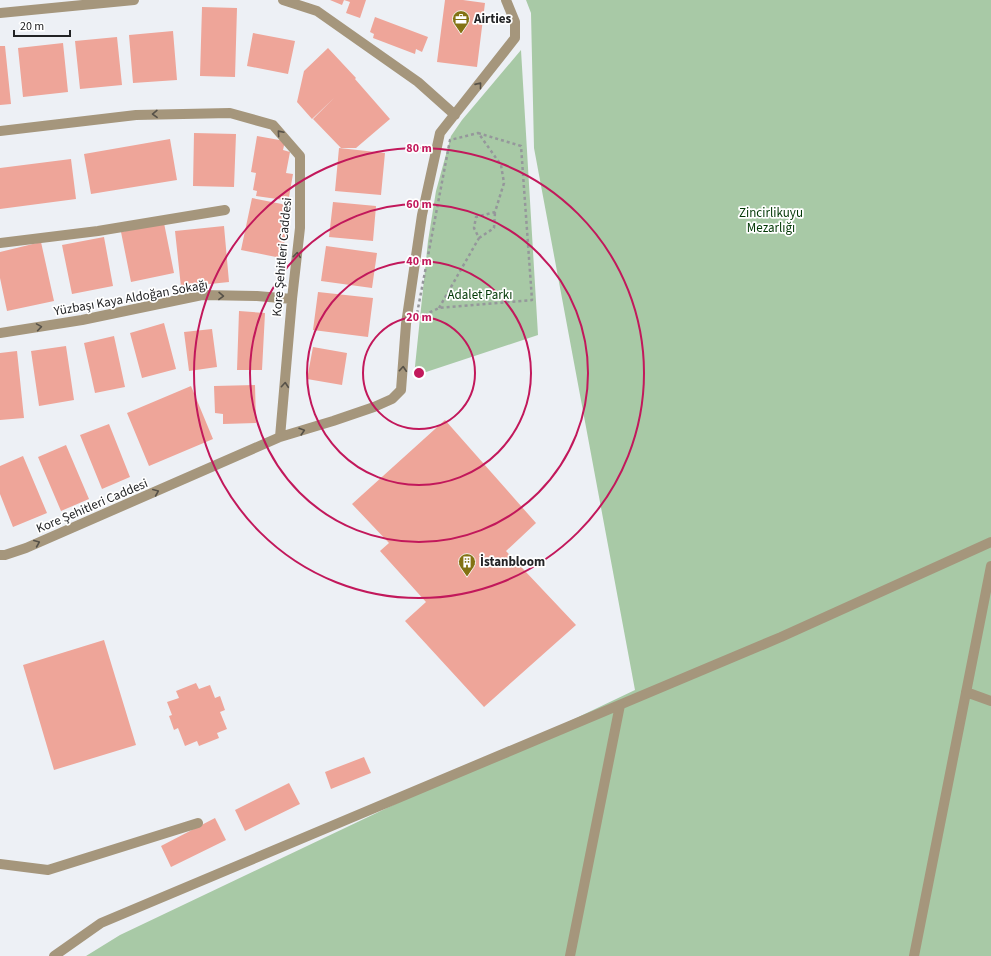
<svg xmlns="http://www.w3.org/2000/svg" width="991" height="956" font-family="'Source Sans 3',sans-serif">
  <rect width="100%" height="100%" fill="#edf0f5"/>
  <path fill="#a8c9a6" d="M526 0H991V956H86L120 935 635 690 534 148 531 13Z
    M521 50 538 335 414 376 428 241 436 191 451 136 462 120Z"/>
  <path fill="#eea599" d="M330 0H366L360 18 346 13 350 2 344 0 342 5Z
    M445 0H463L485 3 477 67 437 62Z
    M202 7 237 8 235 77 200 76Z
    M375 17 428 37 422 52 416 49 415 54 373 38 374 34 370 32Z
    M173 31 177 80 133 83 129 35Z
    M253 33 295 41 288 74 247 66Z
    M117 37 122 85 80 89 75 41Z
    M63 43 68 92 23 97 18 48Z
    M0 46H5L11 104 0 105Z
    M328 48 356 78 355 79 390 119 356 148H341L313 119 334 98 312 119 297 102 304 71Z
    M194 133 236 134 234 187 193 186Z
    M257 136 285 141 283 150 290 152 286 173 293 174 289 197 284 196V200L256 196 257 191 253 190 256 173 251 172Z
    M170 139 177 180 91 194 84 154Z
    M339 148 385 153 381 195 335 191Z
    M71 159 76 199 0 209V168Z
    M252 198 292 206 281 258 241 250Z
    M333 202 376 206 373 241 329 237Z
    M164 223 174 273 131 282 121 232Z
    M224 226 229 282 181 287 175 231Z
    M104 237 113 286 72 294 62 245Z
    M41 242 54 301 7 311 0 278V252Z
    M326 246 377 253 372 288 321 281Z
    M318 292 373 298 368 337 313 330Z
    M239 311 265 313 262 370H237Z
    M164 323 176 369 142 378 130 333Z
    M212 329 217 367 189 371 184 332Z
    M114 336 125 387 95 393 84 343Z
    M66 346 74 400 39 406 31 351Z
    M313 347 347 353 342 385 307 379Z
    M17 351 24 418 0 420V353Z
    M255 385 256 423 223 424V414L215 413 214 386Z
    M191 386 213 439 149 466 127 413Z
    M445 420 536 523 506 551 576 625 484 707 405 621 426 602 380 551 389 543 352 504Z
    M109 424 130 477 102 489 80 435Z
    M66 445 89 499 61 511 38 457Z
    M23 456 47 513 13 527 0 494V466Z
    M104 640 136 745 54 770 23 665Z
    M196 683 199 689 210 685 215 698 220 696 225 710 220 712 227 729 217 733 219 738 199 746 197 741 185 746 178 728 174 730 169 716 172 715 167 702 179 698 176 691Z
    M364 757 371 773 331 789 325 772Z
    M289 783 300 804 245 831 235 810Z
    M215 818 226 840 171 867 161 846Z"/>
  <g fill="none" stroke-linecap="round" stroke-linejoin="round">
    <path stroke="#95979b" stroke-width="2.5" stroke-dasharray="3 3" stroke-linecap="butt" d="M478 133 521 146 532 300 439 308 416 319 450 140Z
      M479 238 494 228 495 212
      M439 308 479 238 474 228 476 217 495 212 504 183 501 165 479 134"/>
    <path stroke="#a5967c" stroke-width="10" d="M283 0 317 11 418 82 455 115
      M0 13 134 0
      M0 131 136 115 230 113 273 125 300 156V228L292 299 280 437
      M0 243 98 231 225 210
      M0 333 82 320 202 295 257 296 292 299
      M0 555H5L26 548 280 437 333 421 374 407 392 399 401 390 406 324 422 215 440 133 515 38V22L506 0
      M966 692 991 701
      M0 864 48 870 198 823
      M54 956 101 923 781 637 991 542
      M570 956 620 705
      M914 956 991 566"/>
  </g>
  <defs><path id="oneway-chevron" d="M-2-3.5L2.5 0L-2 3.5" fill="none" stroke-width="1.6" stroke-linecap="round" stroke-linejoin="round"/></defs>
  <g stroke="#565148">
    <use href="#oneway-chevron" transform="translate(479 85) rotate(-51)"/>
    <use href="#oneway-chevron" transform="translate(155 114) rotate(179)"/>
    <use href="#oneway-chevron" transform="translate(280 133) rotate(-131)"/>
    <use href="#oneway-chevron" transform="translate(297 255) rotate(-84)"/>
    <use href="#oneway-chevron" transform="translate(221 296) rotate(1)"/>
    <use href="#oneway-chevron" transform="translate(39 327) rotate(-9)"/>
    <use href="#oneway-chevron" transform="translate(403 369) rotate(-86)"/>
    <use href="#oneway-chevron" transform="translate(285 385) rotate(-85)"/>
    <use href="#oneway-chevron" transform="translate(302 431) rotate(-17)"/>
    <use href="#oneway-chevron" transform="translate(156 492) rotate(-23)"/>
    <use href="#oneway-chevron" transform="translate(37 543) rotate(-23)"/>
  </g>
  <g fill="none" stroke="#c2185b" stroke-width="2">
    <circle cx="419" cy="373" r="56"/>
    <circle cx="419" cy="373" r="112"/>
    <circle cx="419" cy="373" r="169"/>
    <circle cx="419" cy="373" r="225"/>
  </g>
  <defs>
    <g id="office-pin" transform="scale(0.9)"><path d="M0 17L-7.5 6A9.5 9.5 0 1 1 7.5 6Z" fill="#827213" stroke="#fff"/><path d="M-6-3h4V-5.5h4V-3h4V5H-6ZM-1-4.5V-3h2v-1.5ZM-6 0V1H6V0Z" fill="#fff"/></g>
    <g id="building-pin" transform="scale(0.9)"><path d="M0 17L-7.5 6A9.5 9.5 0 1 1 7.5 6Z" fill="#827213" stroke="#fff"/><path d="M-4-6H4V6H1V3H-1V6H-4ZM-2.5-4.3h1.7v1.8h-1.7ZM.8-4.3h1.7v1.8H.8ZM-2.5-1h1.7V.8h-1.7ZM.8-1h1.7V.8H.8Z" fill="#fff"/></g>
  </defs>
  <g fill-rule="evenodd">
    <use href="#office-pin" x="461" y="19"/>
    <use href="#building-pin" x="467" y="562"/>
  </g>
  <g text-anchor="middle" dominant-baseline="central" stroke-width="3.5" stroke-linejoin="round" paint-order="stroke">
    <g font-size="13" font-weight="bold" fill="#222325" stroke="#fff" text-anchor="start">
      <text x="474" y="19">Airties</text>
      <text x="480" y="562">İstanbloom</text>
    </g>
    <g font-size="13" fill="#013704" stroke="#fff">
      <text x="771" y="213">Zincirlikuyu<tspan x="771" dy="15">Mezarlığı</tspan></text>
      <text x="480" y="295">Adalet Parkı</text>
    </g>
    <g font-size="13" fill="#222325" stroke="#fff">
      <text transform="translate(282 257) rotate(-85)">Kore Şehitleri Caddesi</text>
      <text transform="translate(131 298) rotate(-10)">Yüzbaşı Kaya Aldoğan Sokağı</text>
      <text transform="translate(92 506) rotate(-23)">Kore Şehitleri Caddesi</text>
    </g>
  </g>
  <circle cx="419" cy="373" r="6" fill="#c2185b" stroke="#fff" stroke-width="2"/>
  <g font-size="12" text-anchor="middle" font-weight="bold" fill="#c2185b" stroke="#fff" stroke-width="3.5" stroke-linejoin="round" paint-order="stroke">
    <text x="419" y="152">80 m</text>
    <text x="419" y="208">60 m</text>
    <text x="419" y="265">40 m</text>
    <text x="419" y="321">20 m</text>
  </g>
  <path d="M14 30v6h56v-6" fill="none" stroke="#222325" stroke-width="2"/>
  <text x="20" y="30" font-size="12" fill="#222325" stroke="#ffffff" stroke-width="3" paint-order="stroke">20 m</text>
</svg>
